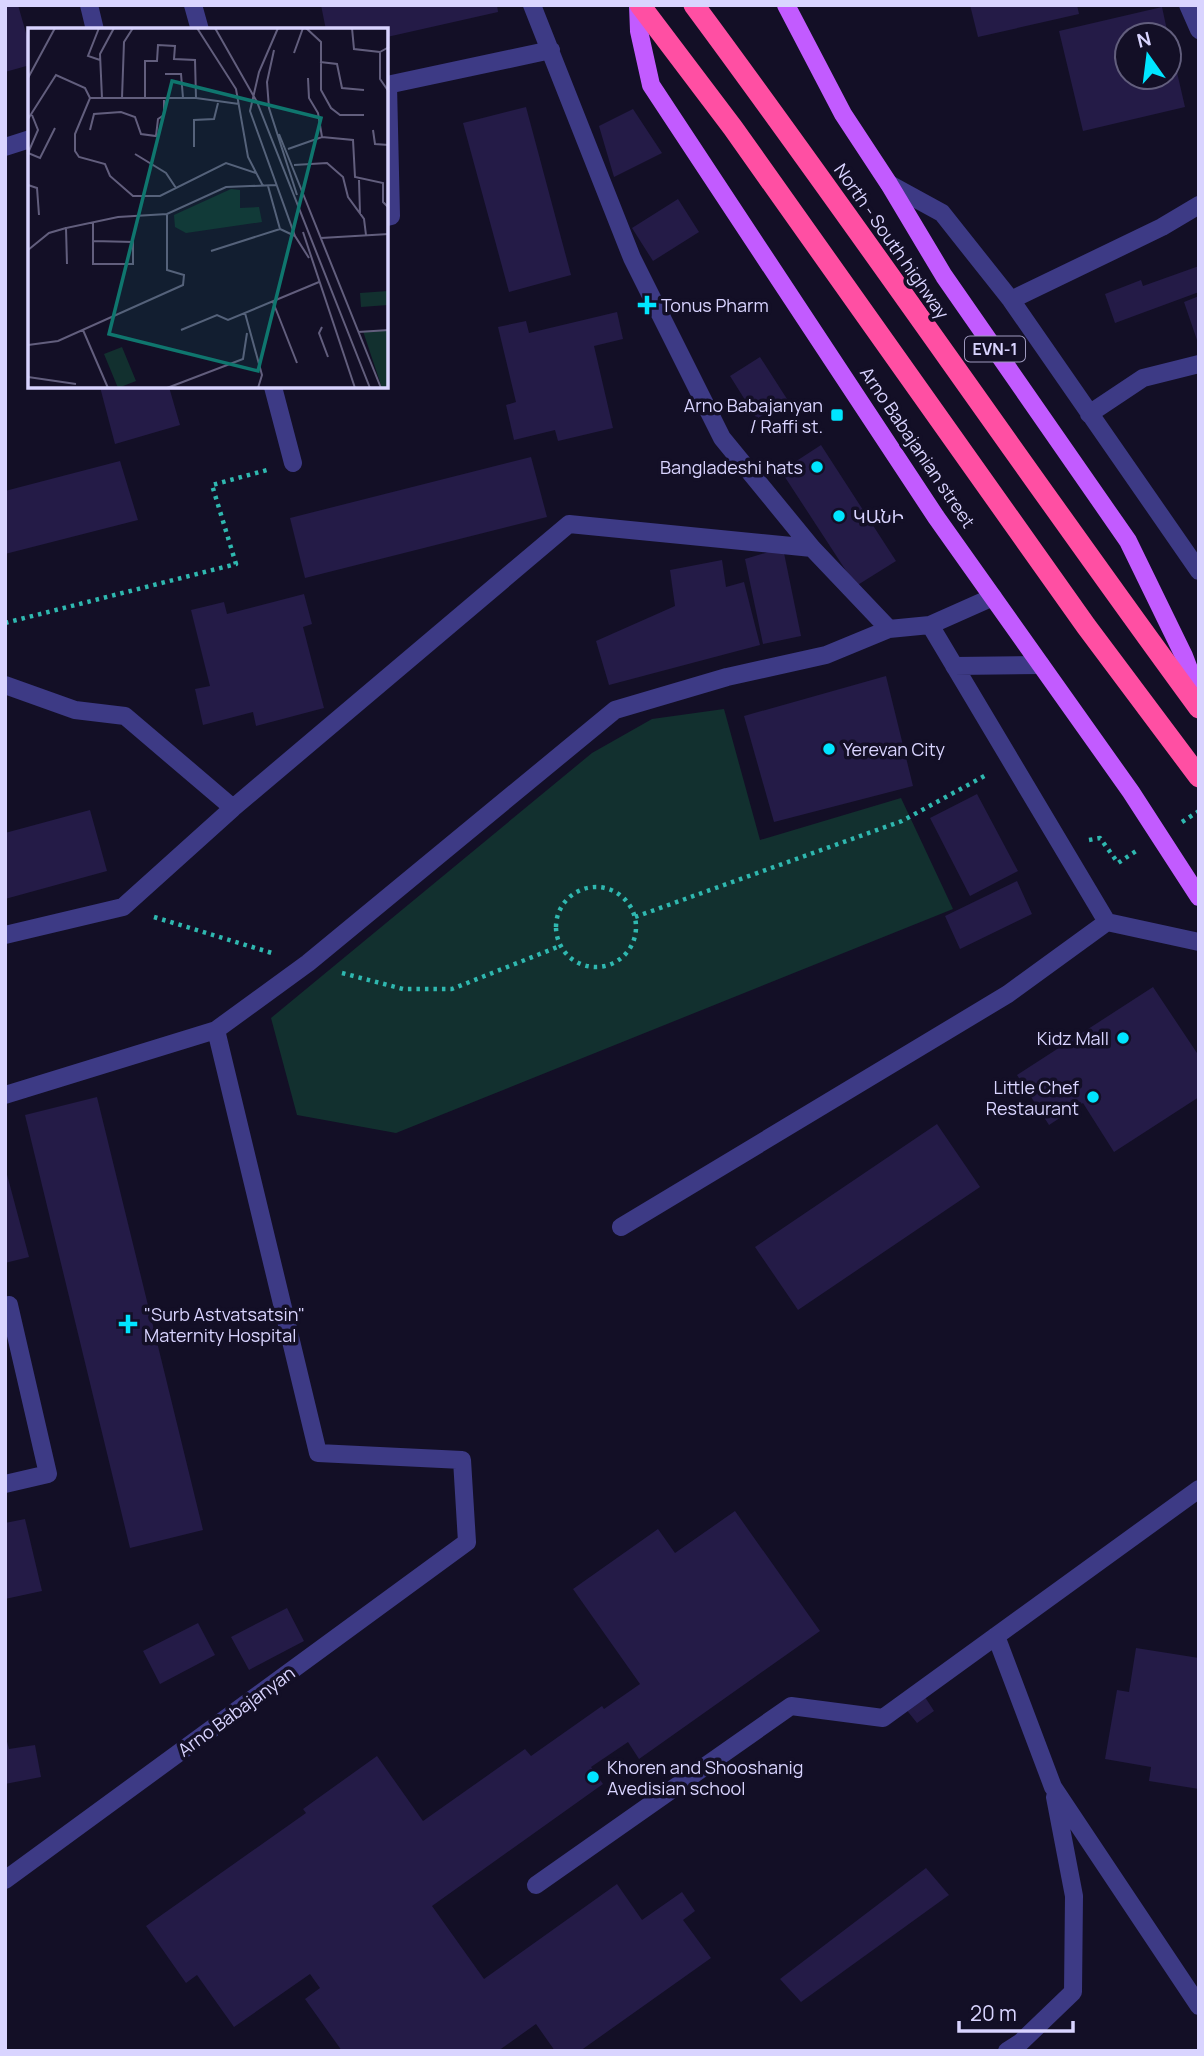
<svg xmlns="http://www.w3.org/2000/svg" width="1204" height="2056" font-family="Manrope,'Noto Sans Armenian',sans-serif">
  <rect width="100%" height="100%" fill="#130f26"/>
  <path fill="#12302f" d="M724 709 760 840 901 798 953 909 396 1133 297 1115 271 1018 592 753 652 719Z"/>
  <path fill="#241b47" d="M5 5H18L30 47V65L5 72Z
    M321 5H497L498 12 387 37V30H326Z
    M970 5H1077L1079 14 978 37Z
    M1162 7 1168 35H1127V77H1169L1170 42 1185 107 1083 131 1059 31Z
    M526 107 571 275 509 292 463 123Z
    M633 109 662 153 614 177 599 126Z
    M678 199 699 232 653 261 632 228Z
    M1199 266V292L1115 323 1105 294 1141 280 1143 286Z
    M1199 296V343H1198L1184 302Z
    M617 312 623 339 594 346 613 428 558 441 555 430 514 440 506 405 516 402 498 327 526 321 529 333Z
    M760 357 787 399 757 419 730 376Z
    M100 387H169L180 425 115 444Z
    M821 445 896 561 856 586 781 471Z
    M531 457 547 517 305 578 290 518Z
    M120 461 138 520 5 554V491Z
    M775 550 784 553 801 636 763 644 745 559Z
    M722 560 726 587 744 582 760 645 609 685 596 641 675 606 670 570Z
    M304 594 312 624 303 627 324 708 256 726 253 712 203 725 195 689 210 686 191 610 224 602 227 614Z
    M886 676 913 786 774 822 744 716Z
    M977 794 1018 871 970 896 930 818Z
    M90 810 107 871 5 899V833Z
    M1017 881 1032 914 960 949 945 916Z
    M1153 987 1199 1056V1097L1114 1152 1083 1103 1049 1125 1017 1075Z
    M97 1097 203 1530 130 1548 25 1115Z
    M937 1124 980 1187 798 1310 755 1247Z
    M5 1167 29 1257 5 1263Z
    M735 1511 820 1631 639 1759 628 1742 591 1767 603 1784 432 1906 484 1979 617 1884 642 1920 682 1892 695 1911 683 1920 711 1958 580 2051H555L536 2024 498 2051H342L305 1999 320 1988 310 1974 234 2027 197 1975 186 1983 146 1926 306 1813 303 1809 377 1756 423 1821 525 1749 531 1756 602 1706 604 1709 640 1684 573 1589 658 1529 675 1553Z
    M25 1519 42 1591 5 1599V1523Z
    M287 1608 304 1641 249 1670 231 1637Z
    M198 1623 215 1655 160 1684 143 1651Z
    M1136 1648 1199 1658V1789L1149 1781 1151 1767 1105 1759 1117 1690 1129 1692Z
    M923 1694 934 1711 917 1723 905 1708Z
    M5 1734 9 1749 35 1745 41 1777 5 1784Z
    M926 1868 949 1895 801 2002 780 1979Z"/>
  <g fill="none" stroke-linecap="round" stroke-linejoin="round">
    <path stroke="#2fb8b0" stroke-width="4.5" stroke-dasharray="3.5 5" stroke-linecap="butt" d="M5 623 236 564 212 485 267 470
      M1182 822 1199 811
      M1089 840 1100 838 1118 863 1136 851
      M556 927a40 40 0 1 1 80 0a40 40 0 1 1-80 0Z
      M154 917 272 953
      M635 917 902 821 988 774
      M342 973 403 989H452L560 946"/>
    <path stroke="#3d3a85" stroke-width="18" d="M89 5 95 30
      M193 5 200 30
      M532 5 632 258 722 438 812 548 889 629
      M1188 5 1199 30
      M387 85 551 50
      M5 147 30 139
      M889 184 942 213 1011 300 1199 571
      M387 217 391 216 388 85
      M1011 300 1162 227 1199 205
      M273 387 293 463
      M1089 414 1143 378 1199 364
      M930 625 1107 922 1199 942
      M954 666 1041 665
      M5 685 75 710 125 716 233 808
      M5 935 123 907 233 808 569 524 812 548
      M5 1095 216 1030 308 963 615 710 727 677 826 655 889 629 930 625 993 597
      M621 1227 1008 994 1107 922
      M5 1306 9 1305 48 1474 5 1484
      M996 1636 1053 1787 1199 2006
      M5 1880 467 1542 462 1460 318 1453 216 1030
      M536 1885 791 1706 883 1718 1199 1489
      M1007 2051 1021 2042 1073 1992 1074 1896 1055 1797"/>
    <path stroke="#c25bff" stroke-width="18" d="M638 5 639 31 651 85 936 517 1131 792 1199 897
      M786 5 843 114 889 184 944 276 1128 541 1184 656 1199 695"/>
    <path stroke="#ff4fa3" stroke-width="21" d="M640 5 733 128 1086 626 1199 777
      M694 5C866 237 1028 475 1199 708"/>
  </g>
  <g fill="#00e5ff" stroke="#130f26" stroke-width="2.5">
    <path d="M643.5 294.5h7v7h7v7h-7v7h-7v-7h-7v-7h7z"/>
    <rect x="830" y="408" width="14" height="14" rx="3.5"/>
    <circle cx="817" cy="467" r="7"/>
    <circle cx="839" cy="516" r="7"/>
    <circle cx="829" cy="749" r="7"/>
    <circle cx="1123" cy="1038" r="7"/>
    <circle cx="1093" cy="1097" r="7"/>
    <path d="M124.5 1313.5h7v7h7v7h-7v7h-7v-7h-7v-7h7z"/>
    <circle cx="593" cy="1777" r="7"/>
  </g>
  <g text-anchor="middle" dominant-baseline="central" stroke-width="7" stroke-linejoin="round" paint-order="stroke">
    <rect fill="#130f26" stroke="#9e99be" stroke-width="2" x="965" y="336.5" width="60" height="25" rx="5"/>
    <g font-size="16" font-weight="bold" fill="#d9d4ff">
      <text x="995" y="349">EVN-1</text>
    </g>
    <g font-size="18" fill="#d9d4ff" stroke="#130f26">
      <text transform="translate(892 241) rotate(55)">North - South highway</text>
      <text transform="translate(918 447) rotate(56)">Arno Babajanian street</text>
      <text transform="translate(236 1711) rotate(-36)">Arno Babajanyan</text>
    </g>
    <g font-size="18" fill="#d9d4ff" stroke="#130f26" text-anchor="start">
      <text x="661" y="305">Tonus Pharm</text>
      <text x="823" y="405" text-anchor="end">Arno Babajanyan<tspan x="823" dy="21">/ Raffi st.</tspan></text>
      <text x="803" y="467" text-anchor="end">Bangladeshi hats</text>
      <text x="853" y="516">ԿԱՆԻ</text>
      <text x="843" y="749">Yerevan City</text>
      <text x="1109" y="1038" text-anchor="end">Kidz Mall</text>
      <text x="1079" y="1087" text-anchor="end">Little Chef<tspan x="1079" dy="21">Restaurant</tspan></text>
      <text x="144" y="1314">"Surb Astvatsatsin"<tspan x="144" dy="21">Maternity Hospital</tspan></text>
      <text x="607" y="1767">Khoren and Shooshanig<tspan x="607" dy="21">Avedisian school</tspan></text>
    </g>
  </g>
  <g transform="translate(28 28)">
    <rect width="360" height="360" fill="#130f26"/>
    <path d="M203 161 212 162V180L231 179 234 194 158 205 147 199 146 187ZM360 263V277L333 279 332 265ZM360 302V360H354L335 303ZM94 319 108 353 90 360 76 326Z" fill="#12302f"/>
    <path fill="none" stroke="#625e7d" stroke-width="2" d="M71 0 60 28 72 32M169 0 208 61 220 129 235 158M187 0 229 74 342 360M250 0 231 44 222 83 267 208 281 230M278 0 293 14V62L303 80 312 87H336M324 0 326 21 352 24M361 19 352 24V51L361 64M246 22 239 54 241 80 269 167M266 25 275 0M292 34 309 36 314 60 336 62M137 46H153L155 70M0 50 27 0M280 50 281 70 290 85 294 109M74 70 72 26 86 0M94 70 96 14 105 0M117 70V33H129L130 17 147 18 146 31 167 32 168 70M211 76 168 70H62L47 106V123L51 129 77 136 82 148 105 168H132L198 135 228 145M4 87 10 102 0 125 12 130 27 100M0 91 28 47 57 60 62 70M62 102 66 86 93 84 107 89 113 106 128 108 130 91 136 87V72M345 102 347 116 361 117M251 106 353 360M166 119V92L186 91 190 75M260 121 294 109 325 112 327 149 355 155V174L361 180M107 126 138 145 148 160M266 137 299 135 315 149 320 169 336 191 338 207M331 152 332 186M0 157 9 160 11 187M240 158 252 201 267 208M65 195V236H105V214L65 213M275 204 327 360M293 210 361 206M0 222 21 205 38 200M183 223 252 201M39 236 38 200 90 189 139 186 198 159 248 157M245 274 269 335M217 285 234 347 230 360M294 299 291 305 300 329M55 302 80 360M153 302 189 287 200 292 291 254M330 304 361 302M0 317 30 313 155 257 156 247 139 242V186M0 349 48 356M139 360 215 331 219 305"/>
    <path fill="#0f766e" fill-opacity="0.15" stroke="#0f766e" stroke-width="3.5" d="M144 53 293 90 230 343 81 306Z"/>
    <rect width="360" height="360" fill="none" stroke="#d9d4ff" stroke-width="3.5"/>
  </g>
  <rect width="1204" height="2056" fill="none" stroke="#d9d4ff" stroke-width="14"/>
  <g transform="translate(1148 56) rotate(346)"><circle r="33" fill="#130f26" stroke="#625e7d" stroke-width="2"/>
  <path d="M0-5L12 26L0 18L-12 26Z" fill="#00e5ff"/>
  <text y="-10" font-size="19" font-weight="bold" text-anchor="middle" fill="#d9d4ff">N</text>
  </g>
  <path d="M959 2021v10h114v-10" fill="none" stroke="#d9d4ff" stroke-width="3.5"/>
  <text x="970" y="2021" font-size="21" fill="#d9d4ff" stroke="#130f26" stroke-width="5" paint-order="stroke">20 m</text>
</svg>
